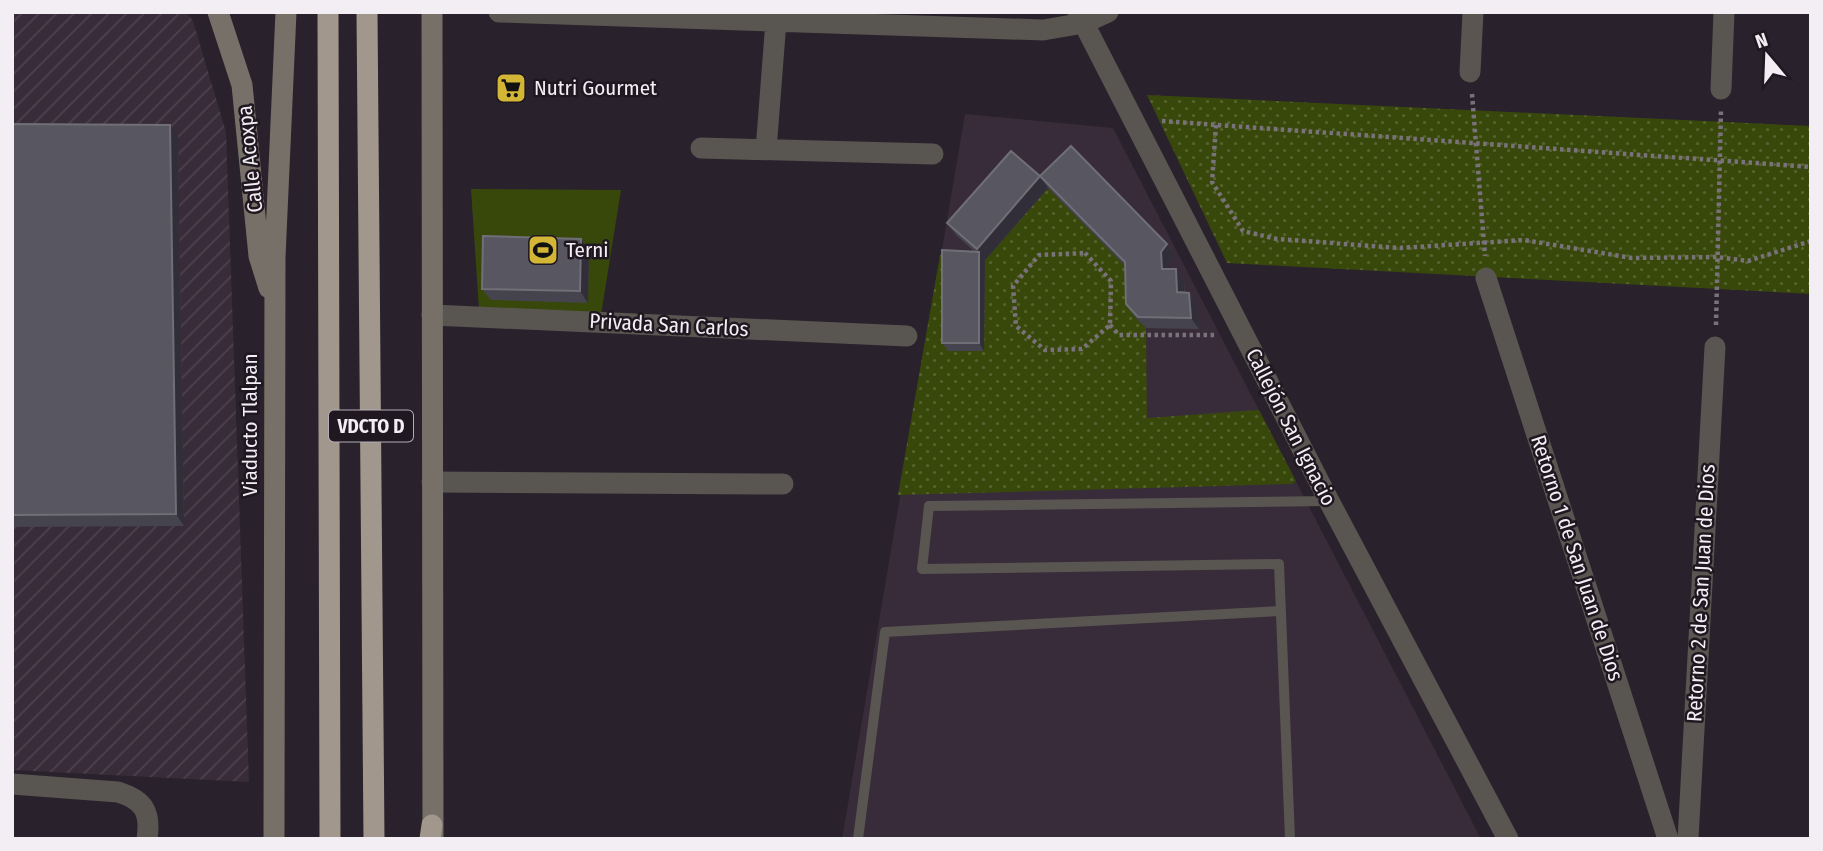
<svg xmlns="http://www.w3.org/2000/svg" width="1823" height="851" font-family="'Fira Sans Condensed',sans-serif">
  <defs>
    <pattern id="industrial-furrows" width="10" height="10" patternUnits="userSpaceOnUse" patternTransform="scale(1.75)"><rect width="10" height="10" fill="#382c3a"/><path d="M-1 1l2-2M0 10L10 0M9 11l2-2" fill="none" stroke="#4c414d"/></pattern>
    <pattern id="park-dots" width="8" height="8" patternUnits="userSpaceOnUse" patternTransform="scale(1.75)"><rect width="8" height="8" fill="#38480a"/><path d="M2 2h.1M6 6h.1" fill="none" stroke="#55632e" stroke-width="1.8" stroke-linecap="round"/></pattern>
  </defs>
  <rect width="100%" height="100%" fill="#29212b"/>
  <path fill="#382c3a" d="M965 114 1113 128 1481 839H842Z"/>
  <path fill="url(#industrial-furrows)" d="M12 12H186L193 21 226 132 249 782 12 770Z"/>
  <path fill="#38480a" d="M471 189 621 190 601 315 479 310Z"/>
  <path fill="url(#park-dots)" d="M1147 95 1811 126V294L1227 263Z
    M1048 188 1133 274 1134 316 1146 328 1147 418 1259 410 1296 481 1292 484 898 495 940 255 985 260Z"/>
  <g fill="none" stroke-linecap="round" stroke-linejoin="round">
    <path stroke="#7a727b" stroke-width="4.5" stroke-dasharray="3.5 3.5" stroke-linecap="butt" d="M1472 94 1485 256
      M1162 121 1811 167
      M1216 125 1212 182 1243 231 1277 239 1400 248 1524 240 1632 258 1717 257 1748 261 1811 241
      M1085 253 1111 281 1110 325 1082 349 1045 350 1016 326 1013 286 1039 255Z
      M1110 325 1119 335H1217
      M1716 325 1721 110"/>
    <path stroke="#595550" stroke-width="10" d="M858 839 885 632 1281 611
      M1290 839 1279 564 922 569 929 506 1329 501"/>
    <path stroke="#595550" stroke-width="21" d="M499 12 1043 30 1084 23 1108 12
      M1078 12 1329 501 1508 839
      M1470 72 1473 12
      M1721 89 1724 12
      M701 148 933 154
      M766 150 776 21
      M1486 278 1668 839
      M432 315 907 336
      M432 482 783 484
      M12 784 118 792C144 800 151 812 147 839
      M1688 839 1715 347"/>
    <path stroke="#767068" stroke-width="21" d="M218 12 242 85 259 256 269 288
      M432 12 433 839
      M274 839 275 257 286 12"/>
    <path stroke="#a1978c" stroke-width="21" d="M328 12 330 839
      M367 12 374 839
      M430 839 432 825"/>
  </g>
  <path fill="#45444e" d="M12 124 178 137 184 526 12 527Z
    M1040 176 1167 244 1175 255 1169 264V269H1176L1184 280 1185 293H1189L1197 305 1199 329 1146 328 1134 316 1126 304 1125 266 1048 188 985 260 984 351H948L942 343 975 252 956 235 947 223Z
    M581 239 589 250 588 303 491 300 482 289Z"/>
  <path fill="#322e39" d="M170 125 178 137 184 526 176 514Z
    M1040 176 1048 188 985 260 984 351 979 343V252L977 249Z
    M581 239 589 250 588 303 580 291Z
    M1167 244 1175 255 1169 264 1170 280 1162 269 1161 252Z
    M1176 269 1184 280 1185 304 1177 292Z
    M1189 293 1197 305 1199 329 1191 318Z"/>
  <path fill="#585660" stroke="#706e77" stroke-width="2" d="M12 124 170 125 176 514 12 515Z
    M1071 146 1167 244 1161 252 1162 269H1176L1177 292 1189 293 1191 318 1138 317 1126 304 1125 262 1040 176Z
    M1011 151 1040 176 977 249 947 223Z
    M483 236 581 239 580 291 482 289Z
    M942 250 979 252V343H942Z"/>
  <defs>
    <g id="supermarket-square" transform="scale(1.575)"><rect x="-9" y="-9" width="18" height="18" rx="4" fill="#d3b635" stroke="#1f1821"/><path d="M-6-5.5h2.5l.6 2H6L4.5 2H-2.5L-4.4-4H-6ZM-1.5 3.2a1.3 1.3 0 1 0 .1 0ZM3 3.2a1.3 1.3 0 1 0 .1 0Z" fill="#111"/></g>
    <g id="stadium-square" transform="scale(1.575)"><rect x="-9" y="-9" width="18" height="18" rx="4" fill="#d3b635" stroke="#1f1821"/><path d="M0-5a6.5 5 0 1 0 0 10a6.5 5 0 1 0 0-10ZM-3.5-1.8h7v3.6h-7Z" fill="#111"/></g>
  </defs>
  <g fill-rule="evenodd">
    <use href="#supermarket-square" x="511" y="88"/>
    <use href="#stadium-square" x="543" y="250"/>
  </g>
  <g text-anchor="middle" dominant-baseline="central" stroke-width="5" stroke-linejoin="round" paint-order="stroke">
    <rect fill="#1f1821" stroke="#b3adb5" stroke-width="2" x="329" y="410.5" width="84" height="31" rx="5"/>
    <g font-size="19" font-weight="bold" fill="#f3edf4">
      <text x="371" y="426">VDCTO D</text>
    </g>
    <g font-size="21" fill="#f3edf4" stroke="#1f1821" text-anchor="start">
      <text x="534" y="88">Nutri Gourmet</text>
      <text x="566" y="250">Terni</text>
    </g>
    <g font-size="21" fill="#f3edf4" stroke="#1f1821">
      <text transform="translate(250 159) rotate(-96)">Calle Acoxpa</text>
      <text transform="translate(669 325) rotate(3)">Privada San Carlos</text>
      <text transform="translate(250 425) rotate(-90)">Viaducto Tlalpan</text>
      <text transform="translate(1291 427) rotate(63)">Callejón San Ignacio</text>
      <text transform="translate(1577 558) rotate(72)">Retorno 1 de San Juan de Dios</text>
      <text transform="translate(1701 593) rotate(-87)">Retorno 2 de San Juan de Dios</text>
    </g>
  </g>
  <rect width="1823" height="851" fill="none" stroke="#f3edf4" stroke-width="28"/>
  <g transform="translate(1767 56) rotate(341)" stroke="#1f1821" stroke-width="5" paint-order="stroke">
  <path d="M0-5L12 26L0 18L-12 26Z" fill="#f3edf4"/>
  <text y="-10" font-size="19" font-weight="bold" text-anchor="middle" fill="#f3edf4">N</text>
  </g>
</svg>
